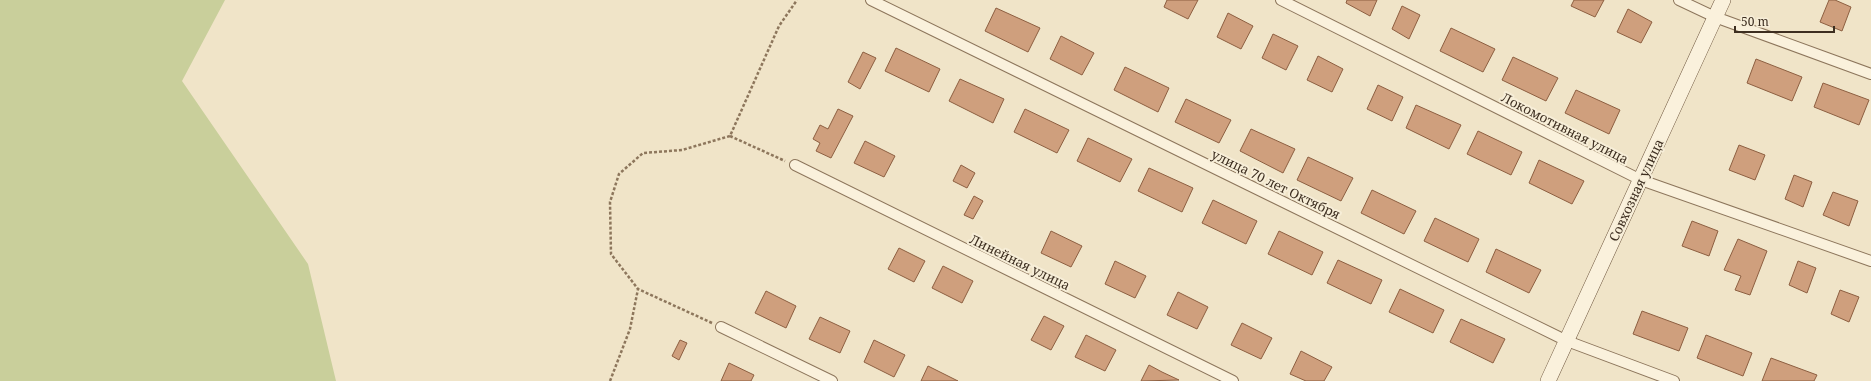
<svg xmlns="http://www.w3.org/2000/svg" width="1871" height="381" font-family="'Noto Serif',serif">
  <rect width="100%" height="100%" fill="#f0e4c8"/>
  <path fill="#c9cf9b" d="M0 0H225L182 81 308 264 336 381H0Z"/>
  <path fill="#cf9f7d" stroke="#8d5f41" d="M1167 0H1198L1188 19 1164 7Z
    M1347 0H1377L1370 16 1346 3Z
    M1574 0H1604L1595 17 1571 6Z
    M1829 0H1835L1851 7 1842 31 1820 22Z
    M1402 6 1420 15 1409 39 1392 29Z
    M996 8 1040 28 1028 52 985 31Z
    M1628 9 1652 22 1641 43 1617 32Z
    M1228 13 1253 26 1241 49 1217 37Z
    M1451 28 1495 49 1483 72 1440 51Z
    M1273 34 1298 46 1286 70 1262 58Z
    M1061 36 1094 53 1082 75 1050 59Z
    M896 48 940 69 929 92 885 71Z
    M863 52 876 58 860 89 848 82Z
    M1318 56 1343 69 1332 92 1307 80Z
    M1513 57 1558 78 1546 101 1502 80Z
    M1756 59 1802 77 1792 101 1747 83Z
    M1125 67 1169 88 1158 112 1114 90Z
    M960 79 1004 99 993 123 949 101Z
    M1823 83 1869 100 1859 125 1814 107Z
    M1378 85 1403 97 1392 121 1367 109Z
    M1576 90 1620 110 1609 134 1565 113Z
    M1186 99 1231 120 1219 143 1175 122Z
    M1416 105 1461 125 1449 149 1406 128Z
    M838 109 853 116 831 158 816 151 820 143 813 139 820 125 828 129Z
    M1025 109 1069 130 1057 153 1014 132Z
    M1251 129 1295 149 1283 173 1240 151Z
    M1478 131 1522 152 1511 175 1467 154Z
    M1088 138 1132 159 1120 182 1077 161Z
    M865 141 895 156 884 177 854 163Z
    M1739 145 1765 155 1755 180 1729 170Z
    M1308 157 1353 178 1341 201 1297 180Z
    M1539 160 1584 181 1572 204 1529 183Z
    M961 165 975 173 967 188 953 181Z
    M1149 168 1193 188 1182 212 1138 191Z
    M1794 175 1812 182 1803 207 1785 199Z
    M1372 190 1416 211 1404 234 1361 213Z
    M1833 192 1858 201 1849 226 1823 215Z
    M974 196 983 201 973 219 964 215Z
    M1213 200 1257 221 1246 244 1202 223Z
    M1435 218 1479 239 1468 262 1424 241Z
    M1692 221 1718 231 1709 256 1682 246Z
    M1051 231 1082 246 1071 267 1041 253Z
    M1279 231 1323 252 1312 275 1268 254Z
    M1738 239 1767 251 1750 295 1735 290 1741 276 1724 270Z
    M899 248 925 261 914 282 888 269Z
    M1496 249 1541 270 1529 293 1486 272Z
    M1338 260 1382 280 1371 304 1327 283Z
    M1115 261 1146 276 1135 298 1105 284Z
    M1798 261 1816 268 1807 293 1789 285Z
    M943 266 973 281 962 303 932 288Z
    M1400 289 1444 310 1433 333 1389 312Z
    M1840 290 1859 297 1849 322 1831 314Z
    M766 291 796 306 786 328 755 313Z
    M1178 292 1208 307 1197 329 1167 315Z
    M1642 311 1688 328 1679 351 1633 334Z
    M1044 316 1064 326 1051 350 1031 340Z
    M820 317 850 331 840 353 809 339Z
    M1461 319 1505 339 1493 363 1450 342Z
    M1242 323 1272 338 1261 359 1231 345Z
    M1086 335 1116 350 1105 371 1075 357Z
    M1706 335 1752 353 1743 376 1697 358Z
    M680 340 687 343 679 360 672 356Z
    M874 340 905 355 894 377 864 362Z
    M1301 351 1332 367 1324 381H1306L1290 374Z
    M1771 358 1817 375 1814 381H1762Z
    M729 363 754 375 751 381H721Z
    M1149 365 1162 372 1179 380 1141 381Z
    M928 366 958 381H921Z"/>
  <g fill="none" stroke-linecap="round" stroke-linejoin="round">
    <g stroke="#8d765c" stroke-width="12">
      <path id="street" d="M871 0 1567 341 1674 381
        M1281 0 1641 180 1871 261
        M1679 0 1715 17 1871 74
        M795 165 1233 381
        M721 327 832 381"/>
    </g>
    <g stroke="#6f573f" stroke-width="16">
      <path id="secondary" d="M1548 381 1723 0"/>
    </g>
    <path stroke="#8d765c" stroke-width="2.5" stroke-dasharray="3 2" stroke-linecap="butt" d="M730 136 785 161
      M712 323 638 289 611 254 610 202 619 174 643 153 682 150 730 136 779 26 797 0
      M610 381 630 329 638 289"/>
    <use href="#street" stroke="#faf1dc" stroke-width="10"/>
    <use href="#secondary" stroke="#faf1dc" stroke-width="15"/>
  </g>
  <g text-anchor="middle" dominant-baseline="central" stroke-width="4" stroke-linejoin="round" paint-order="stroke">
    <g font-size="13" fill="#3d2e20" stroke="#f7eed8">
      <text transform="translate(1565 128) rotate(27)">Локомотивная улица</text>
      <text transform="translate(1276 184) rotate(26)">улица 70 лет Октября</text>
      <text transform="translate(1636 190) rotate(-65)">Совхозная улица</text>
      <text transform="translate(1020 262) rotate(26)">Линейная улица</text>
    </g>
  </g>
  <path d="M1735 26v6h99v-6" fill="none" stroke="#3d2e20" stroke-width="2"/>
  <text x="1741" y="26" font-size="12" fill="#3d2e20" stroke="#f7eed8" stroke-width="3" paint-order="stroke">50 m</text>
</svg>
